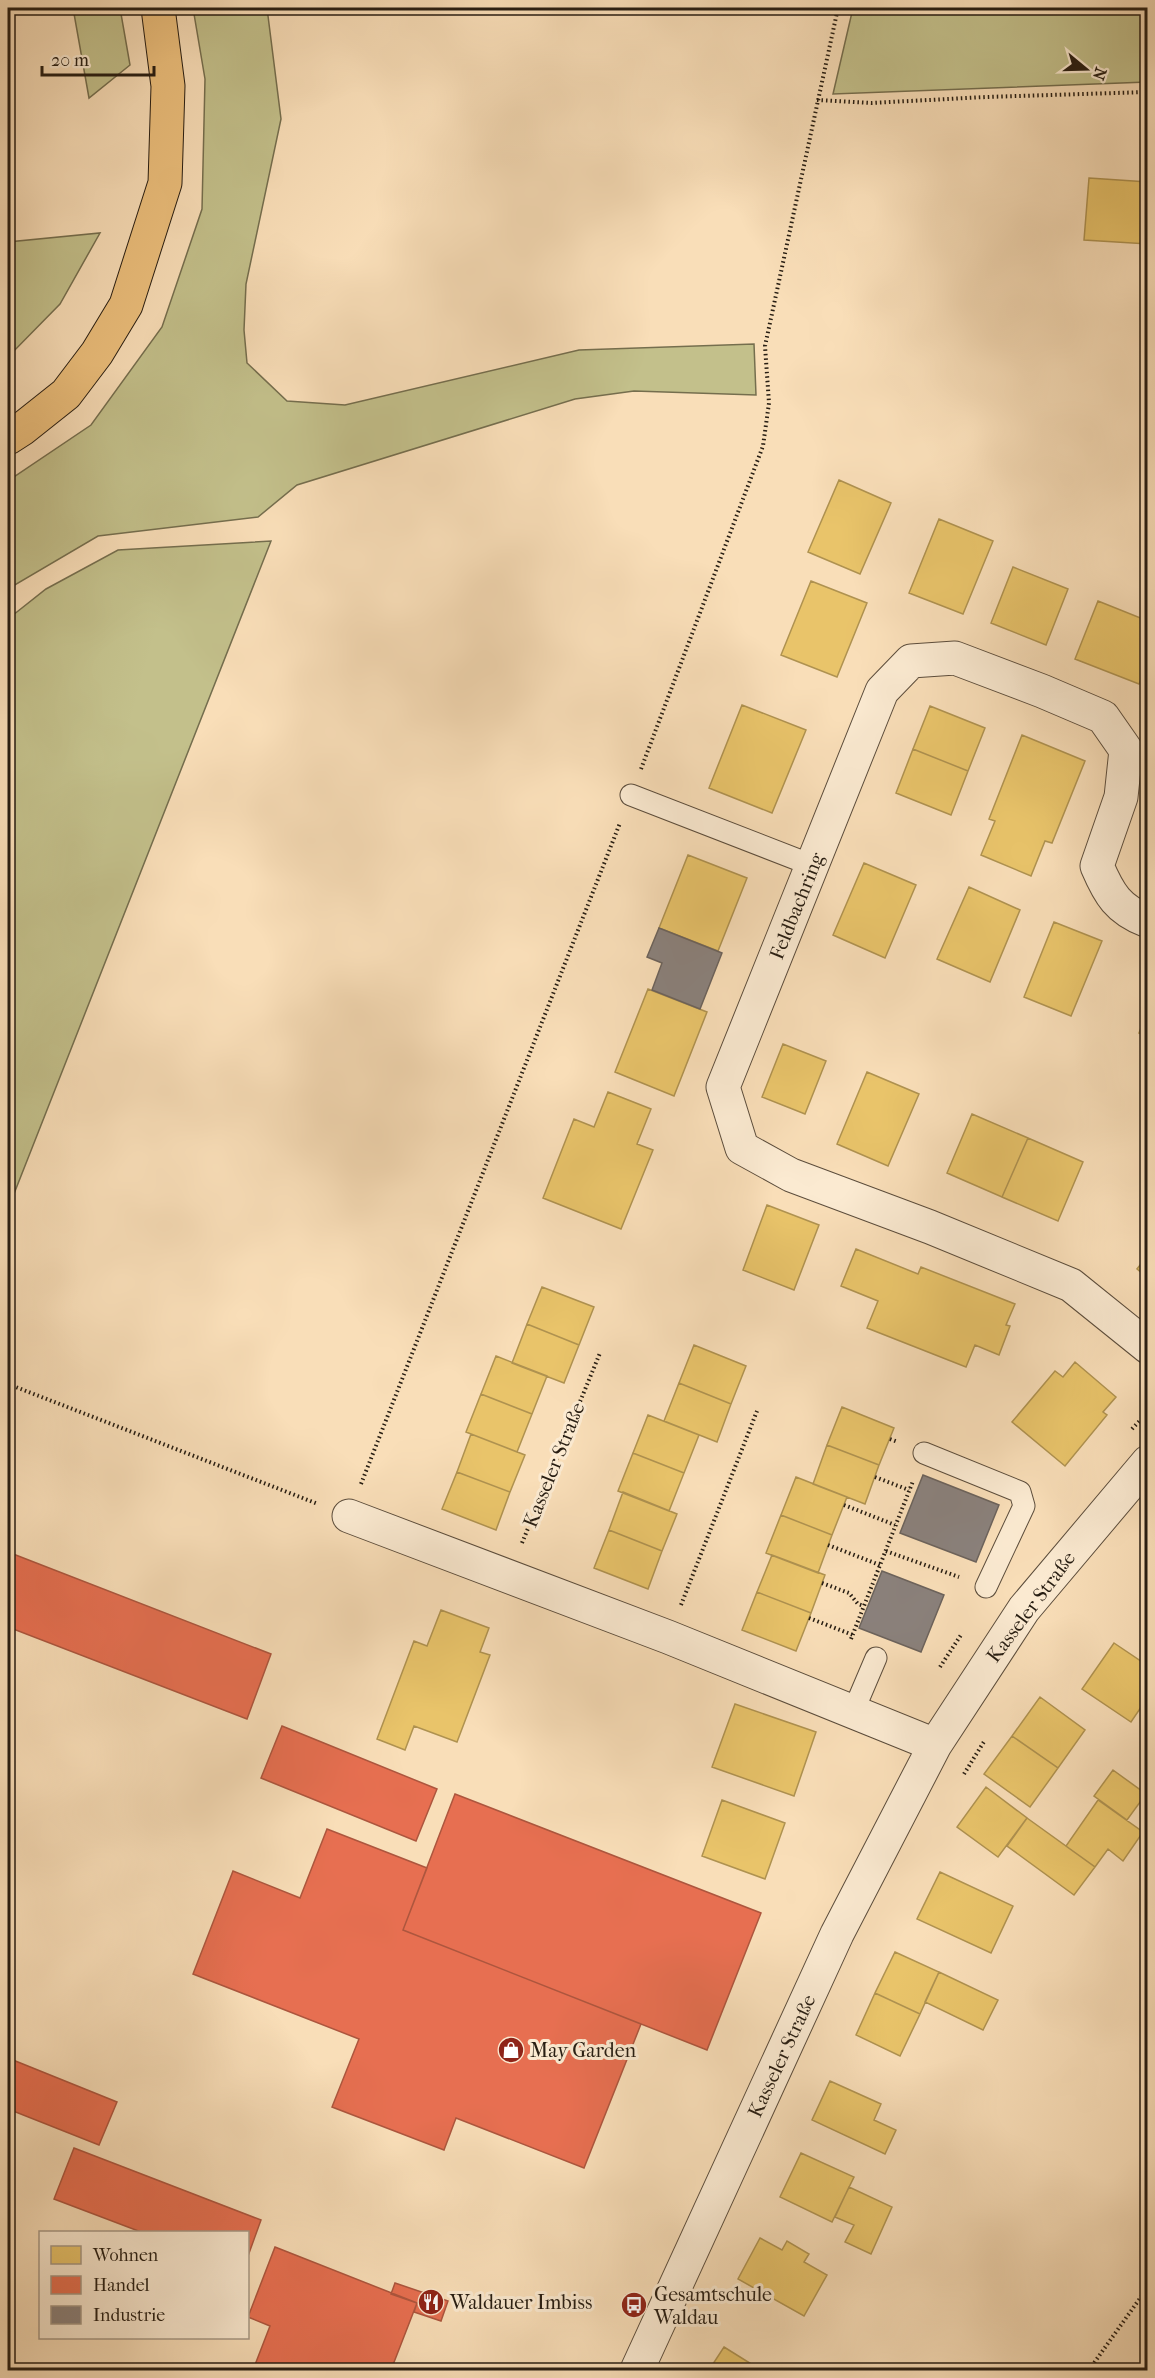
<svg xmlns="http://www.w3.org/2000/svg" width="1155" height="2378" font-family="'IM FELL French Canon',serif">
  <rect width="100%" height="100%" fill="#f9deb8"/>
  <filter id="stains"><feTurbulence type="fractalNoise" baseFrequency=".00333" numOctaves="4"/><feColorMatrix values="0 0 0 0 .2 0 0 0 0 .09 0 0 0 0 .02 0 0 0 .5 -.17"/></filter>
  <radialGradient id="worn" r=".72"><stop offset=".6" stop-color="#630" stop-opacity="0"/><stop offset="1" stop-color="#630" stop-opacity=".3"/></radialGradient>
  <path fill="#c3c08b" stroke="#756e4e" stroke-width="1.5" d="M73 8H120L130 65 89 98Z
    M193 8H267L281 119 246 284 244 330 247 363 287 401 345 405 579 350 754 344 756 395 634 391 575 399 297 485 258 517 98 536 8 589V481L91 425 162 327 202 209 205 79Z
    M853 8H1147V82L833 94Z
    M100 233 60 304 8 357V242Z
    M271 541 8 1209V619L46 589 118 550Z"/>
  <path fill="#e9c46a" stroke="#af9250" stroke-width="1.5" d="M1089 178 1148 182V244L1084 240Z
    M839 480 891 503 860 574 808 552Z
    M939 519 993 541 963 614 909 593Z
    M1013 567 1068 589 1046 645 991 623Z
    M811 581 867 603 837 677 781 655Z
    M1098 601 1148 621V662L1139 684 1075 659Z
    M742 705 806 730 772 813 709 788Z
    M930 706 985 728 968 771 913 749Z
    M1022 735 1085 761 1052 843 1045 841 1031 876 981 855 995 821 989 819Z
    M913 749 968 771 951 815 896 793Z
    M688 855 747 878 718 951 659 928Z
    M864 863 916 885 885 958 833 935Z
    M969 887 1020 910 990 982 937 959Z
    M1054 922 1102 941 1071 1016 1024 997Z
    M648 989 707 1012 674 1096 615 1072Z
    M1148 1009V1037L1139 1033Z
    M783 1044 826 1061 805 1114 762 1097Z
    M867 1072 919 1094 888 1166 837 1144Z
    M608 1092 651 1109 637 1144 653 1150 621 1229 543 1198 574 1119 594 1127Z
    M972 1114 1028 1138 1002 1197 947 1173Z
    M1028 1138 1083 1162 1058 1221 1002 1197Z
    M767 1205 819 1225 794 1290 743 1270Z
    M856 1249 918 1274 921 1267 1015 1304 1006 1325 1010 1326 999 1355 975 1345 966 1367 867 1328 878 1301 841 1286Z
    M1148 1255V1278L1137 1269Z
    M542 1287 594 1307 579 1345 527 1324Z
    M527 1324 579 1345 564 1383 512 1363Z
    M694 1345 746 1366 731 1404 679 1383Z
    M496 1356 547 1376 532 1414 481 1394Z
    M1075 1362 1116 1397 1103 1412 1107 1415 1065 1466 1012 1422 1055 1371 1063 1377Z
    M679 1383 731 1404 717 1442 664 1421Z
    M481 1394 532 1414 517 1452 466 1432Z
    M842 1407 894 1428 879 1465 827 1445Z
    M648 1415 699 1435 684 1473 633 1453Z
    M471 1434 525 1455 510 1492 457 1472Z
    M827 1445 879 1465 865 1504 813 1484Z
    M633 1453 684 1473 669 1511 618 1491Z
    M457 1472 510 1492 496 1530 442 1509Z
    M796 1477 847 1497 832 1535 781 1515Z
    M623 1492 677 1514 662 1551 609 1530Z
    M781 1515 832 1535 818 1573 766 1553Z
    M609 1530 662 1551 648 1589 594 1568Z
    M772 1555 825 1575 811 1613 757 1592Z
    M757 1592 811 1613 796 1651 742 1630Z
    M1148 1606V1619L1141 1616Z
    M441 1610 489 1628 480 1652 490 1655 457 1742 414 1726 405 1750 377 1739 414 1641 427 1646Z
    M1114 1643 1148 1666V1697L1131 1722 1082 1689Z
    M1040 1697 1085 1730 1058 1768 1012 1736Z
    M735 1704 816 1732 794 1796 712 1767Z
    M1012 1736 1058 1768 1030 1807 984 1774Z
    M1113 1770 1146 1794 1127 1820 1094 1796Z
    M986 1787 1027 1818 998 1857 957 1827Z
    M722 1800 785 1823 765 1879 702 1856Z
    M1098 1800 1143 1832 1123 1861 1108 1849 1095 1867 1066 1846Z
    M1027 1818 1095 1867 1074 1895 1007 1846Z
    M940 1872 1013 1906 991 1953 917 1919Z
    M895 1952 939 1972 920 2014 875 1993Z
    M939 1972 998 2000 983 2030 925 2002Z
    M875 1993 920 2014 900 2056 856 2035Z
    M830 2081 881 2104 874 2120 896 2130 885 2154 812 2120Z
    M801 2153 854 2177 832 2222 780 2197Z
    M849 2187 892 2207 871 2254 845 2242 854 2225 835 2217Z
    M760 2238 782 2250 787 2241 809 2254 804 2262 827 2275 804 2316 738 2279Z
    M724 2347 761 2370H709Z"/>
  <path fill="#e76f51" stroke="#ad563e" stroke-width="1.5" d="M8 1552 271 1654 247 1719 8 1627Z
    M282 1726 437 1789 416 1841 261 1778Z
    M455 1794 761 1913 707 2050 403 1930Z
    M327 1829 427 1868 403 1930 641 2024 584 2168 456 2118 444 2150 332 2107 359 2039 193 1974 233 1871 300 1898Z
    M8 2058 117 2102 99 2145 8 2109Z
    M74 2148 261 2220 248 2256V2232H141L54 2199Z
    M275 2247 417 2303 391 2370H253L270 2326 248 2317Z
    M395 2283 448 2301 441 2321 414 2312 417 2303 391 2294Z"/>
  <path fill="#8a817c" stroke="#6c635c" stroke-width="1.5" d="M659 928 722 953 700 1009 652 990 662 963 647 957Z
    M923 1475 999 1505 976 1562 900 1533Z
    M882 1571 944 1595 921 1652 859 1628Z"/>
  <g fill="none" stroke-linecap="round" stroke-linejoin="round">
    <g stroke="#5c4d3c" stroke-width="23">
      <path id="lane" d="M631 795 814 866
        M924 1453 1020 1492 1024 1506 986 1587
        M853 1712 876 1658"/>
    </g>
    <g stroke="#5c4d3c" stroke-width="35">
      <path id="street" d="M1148 921C1118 910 1109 894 1097 866L1121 797 1126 750 1103 717 1042 691 955 658 911 661 882 691 723 1087 742 1148 791 1175 930 1227 1071 1285 1148 1347
        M349 1516 668 1637 935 1745
        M637 2370 837 1934 935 1745 1024 1609 1148 1462"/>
    </g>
    <g stroke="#271d12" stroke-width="35">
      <path id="highway" d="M8 438 22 429 66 394 97 353 126 305 165 183 168 86 158 8"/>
    </g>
    <path stroke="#271d12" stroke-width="4" stroke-dasharray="1.5 3" stroke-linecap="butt" d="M817 100 871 103 986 97 1148 92
      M641 769 763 446 769 403 765 346 838 8
      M8 1384 318 1504
      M1132 1429 1148 1412
      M890 1439 898 1442
      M875 1477 909 1490
      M361 1484 620 823
      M844 1505 895 1525
      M522 1543 600 1353
      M828 1545 880 1565
      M886 1551 959 1577
      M822 1583 849 1593 858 1604 864 1606
      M681 1605 757 1411
      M809 1618 853 1635
      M851 1639 913 1481
      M940 1667 961 1635
      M964 1774 985 1740
      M1089 2370 1148 2287"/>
    <use href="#lane" stroke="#fbead1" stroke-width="21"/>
    <use href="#street" stroke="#fbead1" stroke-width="33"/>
    <use href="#highway" stroke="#ecbf7c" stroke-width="33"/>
  </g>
  <defs>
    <g id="shop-disc" transform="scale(1.35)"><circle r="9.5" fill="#8f2418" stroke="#fbead1"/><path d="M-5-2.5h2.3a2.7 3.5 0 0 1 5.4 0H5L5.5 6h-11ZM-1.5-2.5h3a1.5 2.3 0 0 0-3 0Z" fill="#fff"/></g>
    <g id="restaurant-disc" transform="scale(1.35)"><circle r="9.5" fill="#8f2418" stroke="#fbead1"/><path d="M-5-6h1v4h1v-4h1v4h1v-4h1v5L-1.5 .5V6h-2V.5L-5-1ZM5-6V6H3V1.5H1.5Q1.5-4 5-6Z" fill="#fff"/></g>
    <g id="bus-disc" transform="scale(1.35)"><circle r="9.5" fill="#8f2418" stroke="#fbead1"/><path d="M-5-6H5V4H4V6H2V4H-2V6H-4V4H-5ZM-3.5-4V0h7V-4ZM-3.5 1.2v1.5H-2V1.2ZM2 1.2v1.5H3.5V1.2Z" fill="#fff"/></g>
  </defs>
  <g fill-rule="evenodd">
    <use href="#shop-disc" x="511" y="2050"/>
    <use href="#restaurant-disc" x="431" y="2302"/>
    <use href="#bus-disc" x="634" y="2305"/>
  </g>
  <g text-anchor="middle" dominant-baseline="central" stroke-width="6" stroke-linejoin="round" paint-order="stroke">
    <g font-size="20" fill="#271d12" stroke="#fbead1">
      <text transform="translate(797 906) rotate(-68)">Feldbachring</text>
      <text transform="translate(554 1465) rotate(-68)">Kasseler Straße</text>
      <text transform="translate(1031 1607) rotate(-53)">Kasseler Straße</text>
      <text transform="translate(782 2056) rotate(-65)">Kasseler Straße</text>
    </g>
    <g font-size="20" fill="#271d12" stroke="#fbead1" text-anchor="start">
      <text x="530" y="2050">May Garden</text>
      <text x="654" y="2294">Gesamtschule<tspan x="654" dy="23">Waldau</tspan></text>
      <text x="450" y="2302">Waldauer Imbiss</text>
    </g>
  </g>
  <rect width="1155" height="2378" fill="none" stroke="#f9deb8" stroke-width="30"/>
  <rect x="9" y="9" width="1137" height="2360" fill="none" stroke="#271d12" stroke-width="3"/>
  <rect x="15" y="15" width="1125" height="2348" fill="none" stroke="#271d12" stroke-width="1.5"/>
  <rect x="39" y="2231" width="210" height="108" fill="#fbead1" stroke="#a69885" stroke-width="1.5"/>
  <rect x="51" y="2246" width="30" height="18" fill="#e9c46a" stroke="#a69885" stroke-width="1.5"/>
  <text x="93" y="2261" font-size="18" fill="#271d12">Wohnen</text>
  <rect x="51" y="2276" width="30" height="18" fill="#e76f51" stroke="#a69885" stroke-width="1.5"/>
  <text x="93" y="2291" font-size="18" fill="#271d12">Handel</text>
  <rect x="51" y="2306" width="30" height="18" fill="#8a817c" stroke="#a69885" stroke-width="1.5"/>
  <text x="93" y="2321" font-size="18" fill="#271d12">Industrie</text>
  <g transform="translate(1086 69) rotate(109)" stroke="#fbead1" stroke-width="4.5" paint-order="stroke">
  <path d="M0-4.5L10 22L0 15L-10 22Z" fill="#271d12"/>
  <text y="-9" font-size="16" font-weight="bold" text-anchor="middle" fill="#271d12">N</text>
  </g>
  <path d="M42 66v9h112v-9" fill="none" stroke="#271d12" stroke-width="3"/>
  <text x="51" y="66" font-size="18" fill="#271d12" stroke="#fbead1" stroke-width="4.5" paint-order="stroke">20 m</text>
  <rect width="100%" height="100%" filter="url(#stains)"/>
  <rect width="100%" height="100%" fill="url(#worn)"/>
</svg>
